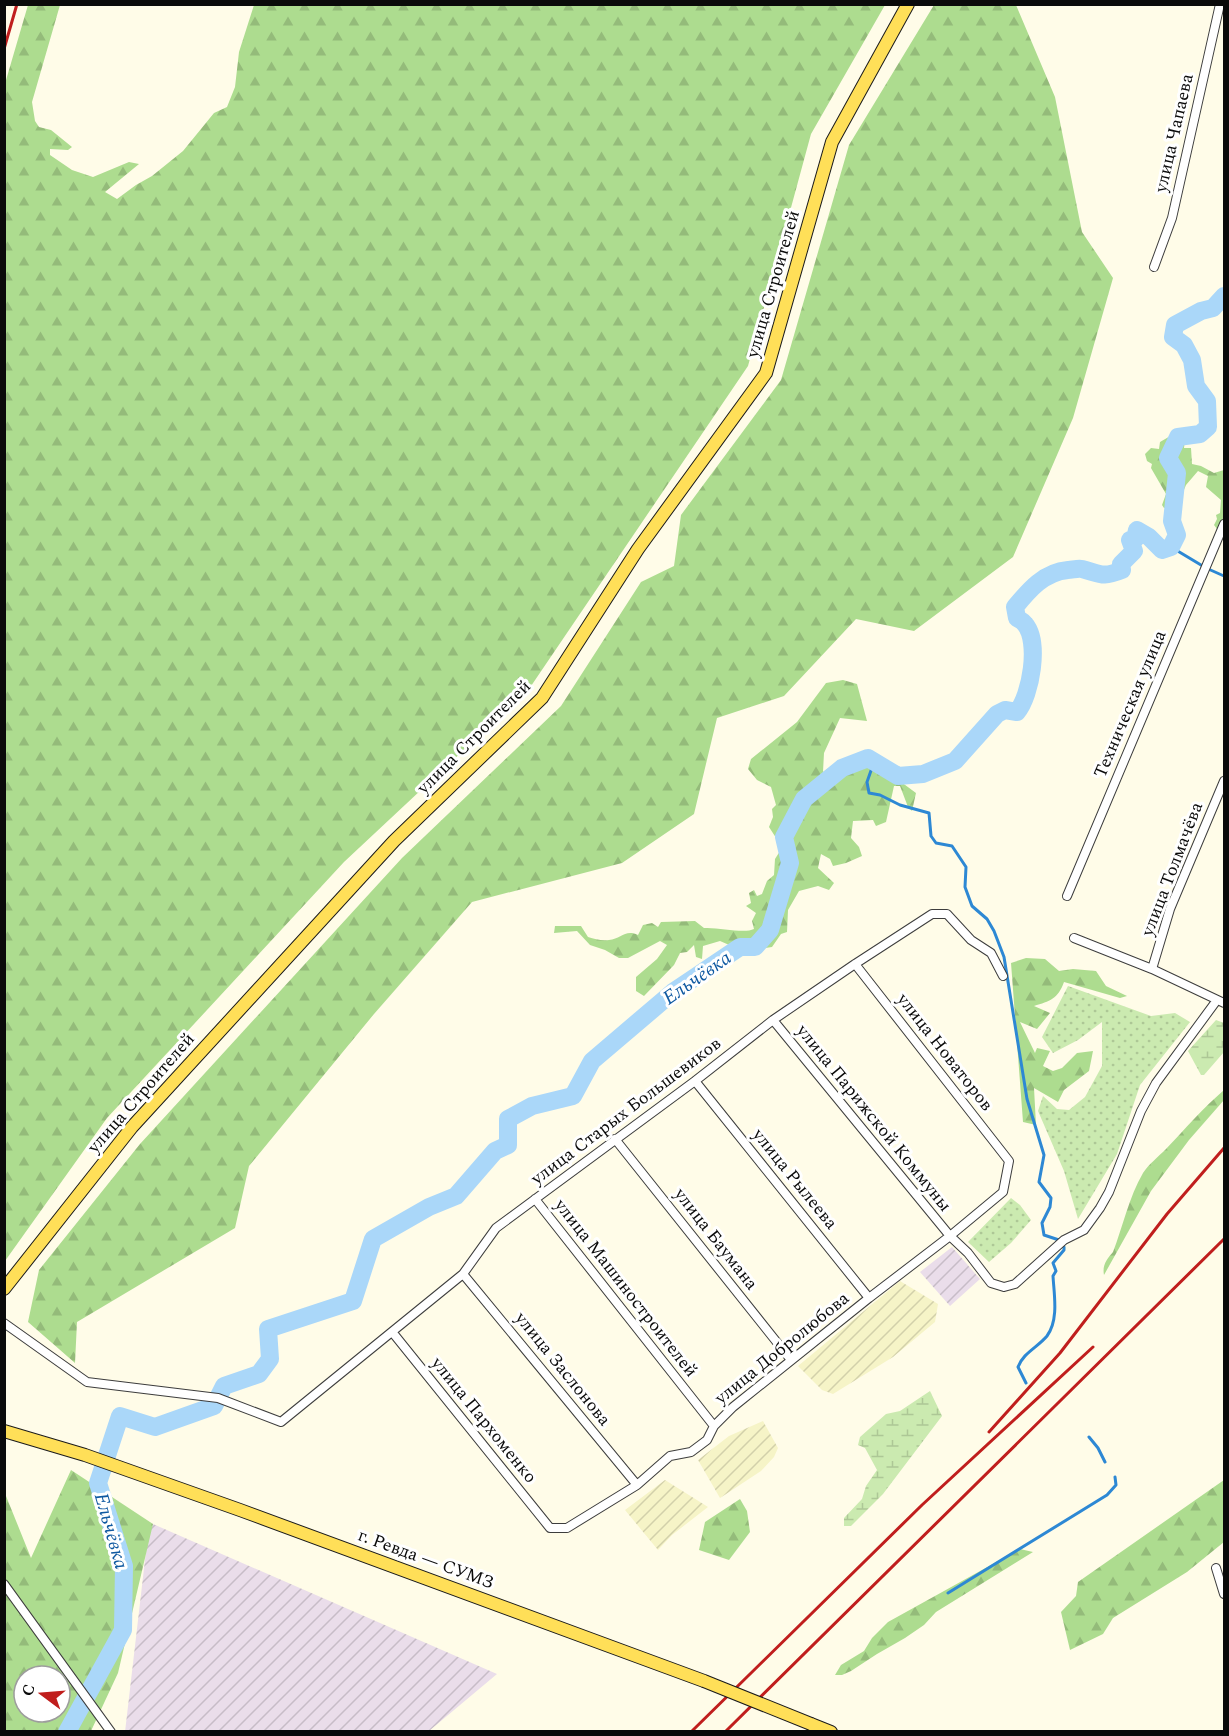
<svg xmlns="http://www.w3.org/2000/svg" width="1229" height="1736" font-family="Spectral,serif">
  <defs>
    <pattern id="industrial-furrows" width="10" height="10" patternUnits="userSpaceOnUse" patternTransform="scale(1.5)"><rect width="10" height="10" fill="#eaddea"/><path d="M-1 1l2-2M0 10L10 0M9 11l2-2" fill="none" stroke="#c7bcc7"/></pattern>
    <pattern id="farmland-furrows" width="10" height="10" patternUnits="userSpaceOnUse" patternTransform="scale(1.5)"><rect width="10" height="10" fill="#f6f4c7"/><path d="M-1 1l2-2M0 10L10 0M9 11l2-2" fill="none" stroke="#d2d0aa"/></pattern>
    <pattern id="grass-dots" width="8" height="8" patternUnits="userSpaceOnUse" patternTransform="scale(1.5)"><rect width="8" height="8" fill="#cbeab0"/><path d="M2 2h.1M6 6h.1" fill="none" stroke="#adc796" stroke-width="1.8" stroke-linecap="round"/></pattern>
    <pattern id="forest-firs" width="22" height="20" patternUnits="userSpaceOnUse" patternTransform="scale(1.5)"><rect width="22" height="20" fill="#addc8f"/><path d="M5 1l3.5 6h-7zM16 11l3.5 6h-7z" fill="#94bb7a"/></pattern>
    <pattern id="wetland-marsh" width="20" height="14" patternUnits="userSpaceOnUse" patternTransform="scale(1.5)"><rect width="20" height="14" fill="#cbeab0"/><path d="M1 5h8M5 5V1M11 12h8M15 12V8" fill="none" stroke="#adc796"/></pattern>
  </defs>
  <rect width="100%" height="100%" fill="#fffce8"/>
  <path fill="url(#industrial-furrows)" d="M952 1247 980 1279 950 1306 920 1272Z
    M153 1524 497 1674 429 1731 125 1732 148 1534Z"/>
  <path fill="url(#farmland-furrows)" d="M900 1281 938 1304 935 1322 893 1357 833 1394 822 1390 798 1366Z
    M763 1421 778 1448 774 1457 761 1471 720 1498 698 1460 729 1436Z
    M665 1480 708 1507 672 1535 658 1550 625 1510Z"/>
  <path fill="url(#grass-dots)" d="M1068 986 1151 1016 1175 1013 1190 1022 1140 1085 1117 1154 1078 1219 1064 1171 1038 1111 1043 1096 1057 1109 1069 1110 1085 1097 1102 1066V1022L1078 1040 1053 1053 1042 1037Z
    M1011 1198 1020 1205 1031 1220 1011 1243 989 1262 968 1242Z"/>
  <path fill="url(#forest-firs)" fill-rule="evenodd" d="M28 5H60L32 102 35 121 39 127 51 130 72 147 68 150 50 149V155L72 170 93 177 129 162 139 164 105 192 117 199 136 185 152 176 183 151 214 113 227 107 235 87 239 52 254 5H885L811 134 748 366 529 689 344 862 107 1118 5 1261 4 87Z
    M934 5H1016L1055 97 1082 232 1113 278 1073 418 1013 557 914 631 856 619 784 696 717 718 694 814 622 863 472 902 374 1014 249 1166 235 1228 77 1322 75 1363 28 1322 39 1270 140 1144 402 858 561 706 641 582 674 566 681 515 781 380 849 145Z
    M1179 434 1185 440 1184 448H1191L1192 464 1201 466 1214 473 1224 470V465V520L1217 529 1214 525 1217 519 1216 515 1220 513 1221 500 1206 487 1208 476 1198 471 1186 485 1178 504 1171 505 1169 500 1168 507 1164 508 1162 505 1166 494 1151 468 1152 464 1147 461 1145 454 1151 448 1159 449 1160 442 1172 435Z
    M843 680 857 684 867 721 840 718 824 753 823 772 836 763 860 754 874 762 916 793 912 811 908 807 900 786H894L886 822 876 826 873 820 853 821 851 838 859 847 862 856 846 863 833 866 830 859 821 854 818 868 834 883 829 890 818 886 799 891 788 910 787 932 781 934 772 947 743 951 720 941 703 946 702 959 696 957 694 945 687 952 680 953 674 965 644 996 636 991V977L657 959 667 945 660 941 628 958H619L605 950 590 945 577 931 554 933 555 926H581L588 937C595 939 601 941 609 940 621 939 625 929 638 935L643 925 652 923 658 927 661 922 695 921 704 928C719 927 744 934 754 929L752 921 756 913 746 906 751 903 749 893 754 890 757 896 762 894 767 881 774 875 775 859 780 851V844L769 827 773 817 772 809 776 805 771 787 757 780 748 769 751 759 797 722 826 683Z
    M1026 958 1045 959 1059 971 1073 969 1096 971 1106 986 1127 996 1120 998 1064 982C1058 999 1050 1001 1034 1006L1050 1013 1037 1029 1020 1022 1035 1053 1037 1048 1050 1051 1043 1066 1053 1071 1062 1068 1077 1053 1093 1051 1089 1071 1064 1090 1058 1102 1034 1088 1036 1125 1023 1122 1011 963Z
    M1224 1090V1100L1189 1140 1151 1191 1104 1275C1102 1265 1107 1259 1113 1252 1123 1226 1129 1197 1143 1173 1149 1164 1158 1157 1166 1149 1185 1129 1203 1108 1224 1090Z
    M71 1470 153 1524 118 1673 91 1731H5L4 1491 31 1558ZM24 1676H60V1712H24Z
    M1224 1480V1542L1187 1572 1113 1618 1103 1634 1070 1650 1061 1612 1076 1596 1078 1582Z
    M740 1499 747 1511 750 1532 729 1560 699 1550 705 1522Z
    M1020 1549 1033 1552 936 1612 924 1625 905 1638 877 1654 851 1671 842 1675H835L841 1665 864 1651 872 1638 888 1622Z"/>
  <path fill="url(#wetland-marsh)" d="M1216 1020 1224 1023V1052L1204 1075H1201L1188 1051Z
    M930 1391 942 1416 883 1494 851 1526H844V1518L862 1499 866 1486 877 1470 865 1448 858 1445 860 1437 886 1414 900 1411Z"/>
  <g fill="none" stroke-linecap="round" stroke-linejoin="round">
    <path stroke="#2d88d4" stroke-width="3" d="M1171 547 1206 568 1224 576
      M874 762 867 782 869 793 880 795 900 805 929 813 931 836 936 843 952 846 966 867 965 887 972 906 987 919 994 931 1004 957 1027 1099 1044 1155 1039 1182 1051 1198 1050 1207 1042 1223 1044 1235 1059 1240
      M1026 1383 1018 1367C1023 1353 1038 1347 1047 1336 1059 1320 1054 1294 1053 1276L1056 1271 1053 1263 1064 1250V1247
      M1089 1437 1098 1448 1105 1462
      M948 1593 1107 1495 1116 1485 1115 1477"/>
    <path stroke="#aad7f9" stroke-width="18" d="M67 1732 123 1630 124 1566 98 1483 120 1416 155 1427 214 1406 224 1386 259 1374 270 1359 268 1329 353 1301 373 1239 429 1207 456 1196 495 1151 508 1145V1119L532 1106 573 1096 592 1061 673 992 740 947H755L770 930 790 863 784 837 804 799 842 768 868 758 898 776 923 774 955 761 997 714 1005 710 1017 712C1031 695 1040 642 1025 624 1023 621 1020 620 1017 618L1015 607C1029 590 1044 572 1068 570 1072 570 1078 568 1082 569 1101 574 1102 578 1122 570L1121 564 1134 551 1130 540 1135 539 1137 530 1149 537 1162 550 1171 547 1177 535 1172 521 1177 473 1168 458 1178 437 1200 434 1208 427 1207 401 1196 386 1192 360 1184 345 1173 337 1175 325 1201 311 1213 308 1224 296"/>
    <g stroke="#3d3d3d" stroke-width="10">
      <path id="minor" d="M1154 267 1172 218 1220 4
        M1067 896 1224 524
        M1074 938 1152 969 1224 1003
        M1152 969 1170 909 1224 781
        M773 1020 950 1236 968 1253 991 1283 1004 1287 1015 1284 1064 1240 1084 1230 1100 1208 1109 1192 1141 1111 1156 1083 1217 1000
        M695 1081 869 1298
        M615 1139 791 1360
        M535 1199 714 1426
        M463 1274 637 1485
        M4 1323 87 1382 218 1398 281 1422 463 1274 496 1228 695 1081 773 1020 855 964 932 914H947L971 940 991 953 1003 976
        M393 1333 550 1528H567L637 1485 670 1456 691 1452 707 1440 714 1426 733 1407 869 1298 950 1236 1003 1192 1009 1161 855 964
        M1216 1568 1224 1594
        M4 1584 111 1732"/>
    </g>
    <g stroke="#1b1b1b" stroke-width="14">
      <path id="primary" d="M4 1289 132 1127 394 841 542 698 638 549 766 373 832 142 908 4
        M4 1431 85 1455 240 1510 704 1681
        M811 1724 831 1732"/>
    </g>
    <use href="#minor" stroke="#fff" stroke-width="8"/>
    <use href="#primary" stroke="#ffdf58" stroke-width="12"/>
    <path stroke="#c01e1d" stroke-width="3" d="M4 49 17 4
      M989 1432 1060 1353 1167 1214 1224 1148
      M691 1732 922 1505 1093 1347
      M725 1732 1224 1239"/>
    <g stroke="#1b1b1b" stroke-width="14" stroke-linecap="butt">
      <path id="primary-bridge" d="M704 1681 811 1724"/>
    </g>
    <use href="#primary-bridge" stroke="#ffdf58" stroke-width="12"/>
  </g>
  <g text-anchor="middle" dominant-baseline="central" stroke-width="6" stroke-linejoin="round" paint-order="stroke">
    <g font-size="18" fill="#0a0a0a" stroke="#fff">
      <text transform="translate(1174 133) rotate(-77)">улица Чапаева</text>
      <text transform="translate(773 284) rotate(-74)">улица Строителей</text>
      <text transform="translate(1130 704) rotate(-67)">Техническая улица</text>
      <text transform="translate(474 737) rotate(-45)">улица Строителей</text>
      <text transform="translate(1172 869) rotate(-69)">улица Толмачёва</text>
      <text transform="translate(945 1052) rotate(52)">улица Новаторов</text>
      <text transform="translate(141 1093) rotate(-49)">улица Строителей</text>
      <text transform="translate(626 1111) rotate(-37)">улица Старых Большевиков</text>
      <text transform="translate(874 1118) rotate(51)">улица Парижской Коммуны</text>
      <text transform="translate(795 1179) rotate(51)">улица Рылеева</text>
      <text transform="translate(716 1239) rotate(52)">улица Баумана</text>
      <text transform="translate(626 1288) rotate(52)">улица Машиностроителей</text>
      <text transform="translate(782 1348) rotate(-39)">улица Добролюбова</text>
      <text transform="translate(563 1369) rotate(51)">улица Заслонова</text>
      <text transform="translate(484 1420) rotate(51)">улица Пархоменко</text>
      <text transform="translate(426 1559) rotate(20)">г. Ревда — СУМЗ</text>
    </g>
    <g font-size="20" font-style="italic" fill="#0f59a1" stroke="#fff">
      <text transform="translate(697 978) rotate(-35)">Ельчёвка</text>
      <text transform="translate(111 1531) rotate(74)">Ельчёвка</text>
    </g>
  </g>
  <rect width="1229" height="1736" fill="none" stroke="#0a0a0a" stroke-width="12"/>
  <g transform="translate(42 1694) rotate(286)"><circle r="28" fill="#ffffff" stroke="#9d9d9d" stroke-width="1.5"/>
  <path d="M0-4.5L10 22L0 15L-10 22Z" fill="#c01e1d"/>
  <text y="-9" font-size="16" font-weight="bold" text-anchor="middle" fill="#0a0a0a">С</text>
  </g>
</svg>
